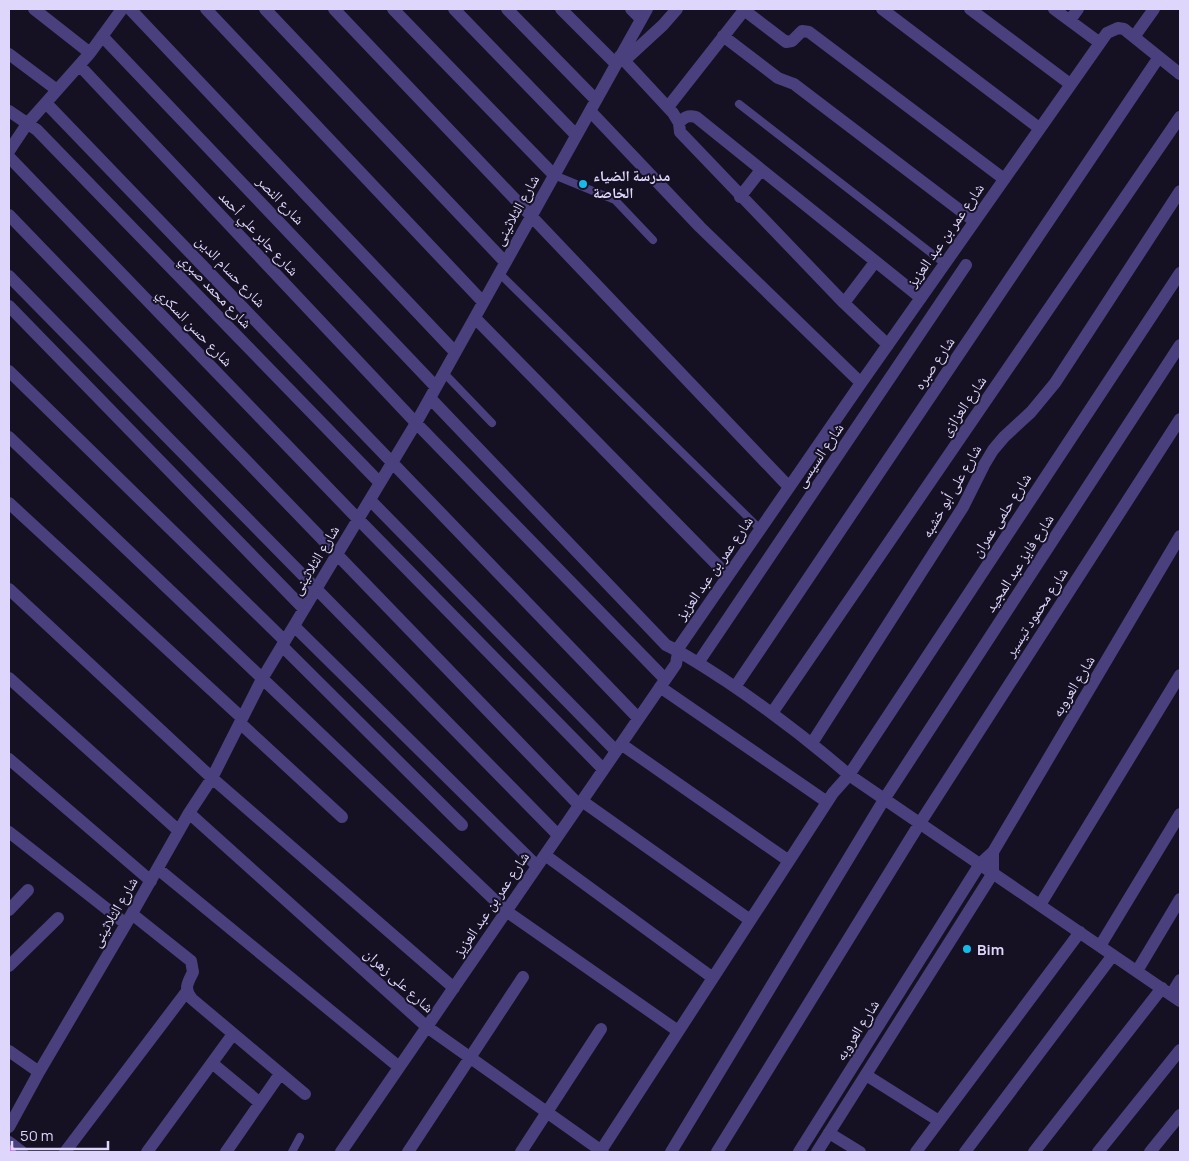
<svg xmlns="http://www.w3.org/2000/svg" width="1189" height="1161" font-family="Manrope,'Noto Naskh Arabic',sans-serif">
  <rect width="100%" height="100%" fill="#161023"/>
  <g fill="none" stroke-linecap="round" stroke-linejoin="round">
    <path stroke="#4a407e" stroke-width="8" d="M739 104 944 263
      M554 175 615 200 653 240
      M499 273 760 529
      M444 373 492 423
      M292 1152 300 1137"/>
    <path stroke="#4a407e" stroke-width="12" d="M34 9 90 53
      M130 9 455 352
      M206 9 483 302
      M265 9 505 262
      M334 9 789 487
      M393 9 554 175
      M454 9 576 135
      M507 9 596 100
      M561 9 616 64
      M631 9 641 19
      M882 9 1039 128
      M970 9 1070 84
      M1054 9 1100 43
      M744 10 786 42 792 41 802 31 809 32 1004 179
      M1070 20 1078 9
      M102 36 436 387
      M723 36 778 78 794 84 974 221
      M1134 37 1154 9
      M9 54 57 90
      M620 56 673 113 679 123 680 132 844 303 888 345
      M625 60 663 25 677 9
      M79 65 416 423 665 679
      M46 103 638 718
      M668 107 745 9
      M9 111 37 130 380 483
      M590 111 700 227 861 383
      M679 123C684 117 688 115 696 117L921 298
      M9 151 27 124 90 53 122 9
      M9 157 358 519 603 769
      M740 197 761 170
      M9 215 579 805
      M9 276 558 835
      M844 303 875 262
      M9 306 304 609
      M475 318 728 576
      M9 371 285 641
      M430 398 666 645C687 655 706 668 726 681 769 710 810 741 849 775L1180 1001
      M9 437 506 911 678 1031
      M370 500 616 751
      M9 503 242 718
      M9 589 212 778 454 988
      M294 626 537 866
      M282 646 462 825
      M698 663 966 265
      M9 678 179 831
      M660 687 827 802
      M735 687 1159 57
      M772 713 1180 117
      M240 723 342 817
      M812 743 963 507 984 465 993 450 1004 437 1031 412 1055 383 1180 191
      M621 744 789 861
      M9 759 151 881
      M582 801 750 920
      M189 813 427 1027 603 1152
      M9 832 126 924
      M545 855 713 978
      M158 869 399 1067
      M1040 905 1180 675
      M9 910 28 890
      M132 914 191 961 193 972C188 982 183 989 192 999L305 1094
      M1100 946 1180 814
      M9 966 58 918
      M1137 971 1180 899
      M1171 995 1180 980
      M9 1051 39 1072
      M212 1063 260 1103
      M866 1075 939 1121
      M9 1127 39 1072 126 924 189 813 212 778 262 679 416 423 647 9
      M829 1133 860 1152
      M65 1152 187 991
      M147 1152 233 1034
      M226 1152 280 1074
      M341 1152 676 664 679 647 861 383 1107 33 1118 28 1124 29 1180 74
      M408 1152 523 977
      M521 1152 601 1029
      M600 1152 833 793 849 775 1180 273
      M671 1152 885 798 1180 345
      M717 1152 920 823 1180 419
      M916 1152 1080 932
      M965 1152 1113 955
      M1034 1152 1162 988
      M1098 1152 1180 1050
      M1150 1152 1180 1115"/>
    <path stroke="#4a407e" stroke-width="12" d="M9 1142 22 1152
      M799 1152 980 864 993 852 1180 536
      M817 1152 993 873V852"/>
    <path stroke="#ce68f1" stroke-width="12" d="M9 1151 10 1152"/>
  </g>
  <g fill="#16bae8" stroke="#161023" stroke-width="2">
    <circle cx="583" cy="184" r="5"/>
    <circle cx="967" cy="949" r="5"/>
  </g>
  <g text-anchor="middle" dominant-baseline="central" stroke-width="4" stroke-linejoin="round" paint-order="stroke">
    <g font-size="15" font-weight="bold" fill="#dfd6fb" stroke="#161023" text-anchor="start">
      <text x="593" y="175">مدرسة الضياء<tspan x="593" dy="17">الخاصة</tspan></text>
      <text x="977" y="949">Bim</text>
    </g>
    <g font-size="15" fill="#dfd6fb" stroke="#161023">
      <text transform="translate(281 200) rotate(46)">شارع النصر</text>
      <text transform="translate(516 210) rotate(-61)">شارع الثلاثينى</text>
      <text transform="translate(259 233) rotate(47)">شارع جابر علي أحمد</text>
      <text transform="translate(945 235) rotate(-55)">شارع عمر بن عبد العزيز</text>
      <text transform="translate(231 271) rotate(46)">شارع حسام الدين</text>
      <text transform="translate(216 291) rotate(46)">شارع محمد صبري</text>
      <text transform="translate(195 327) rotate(46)">شارع حسن السكري</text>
      <text transform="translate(934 363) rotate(-56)">شارع صبره</text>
      <text transform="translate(963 406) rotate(-56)">شارع العزازى</text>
      <text transform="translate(819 455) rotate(-56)">شارع السيسى</text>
      <text transform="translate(951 491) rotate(-60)">شارع على أبو خشبه</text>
      <text transform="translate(1001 515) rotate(-57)">شارع حلمى عمران</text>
      <text transform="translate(315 560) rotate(-59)">شارع الثلاثينى</text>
      <text transform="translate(1019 563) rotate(-57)">شارع فايز عبد المجيد</text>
      <text transform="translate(714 568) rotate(-55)">شارع عمر بن عبد العزيز</text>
      <text transform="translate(1036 612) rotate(-57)">شارع محمود تيسير</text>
      <text transform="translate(1073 686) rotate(-59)">شارع العروبه</text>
      <text transform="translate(491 904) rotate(-56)">شارع عمر بن عبد العزيز</text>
      <text transform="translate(114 912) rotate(-60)">شارع الثلاثينى</text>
      <text transform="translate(399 980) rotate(42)">شارع على زهران</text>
      <text transform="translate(857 1030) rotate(-58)">شارع العروبه</text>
    </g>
  </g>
  <rect width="1189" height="1161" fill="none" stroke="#dfd6fb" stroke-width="20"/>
  <path d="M12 1141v8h96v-8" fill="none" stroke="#dfd6fb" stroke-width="2.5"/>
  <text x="20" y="1141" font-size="15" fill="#dfd6fb" stroke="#161023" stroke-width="4" paint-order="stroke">50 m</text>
</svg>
